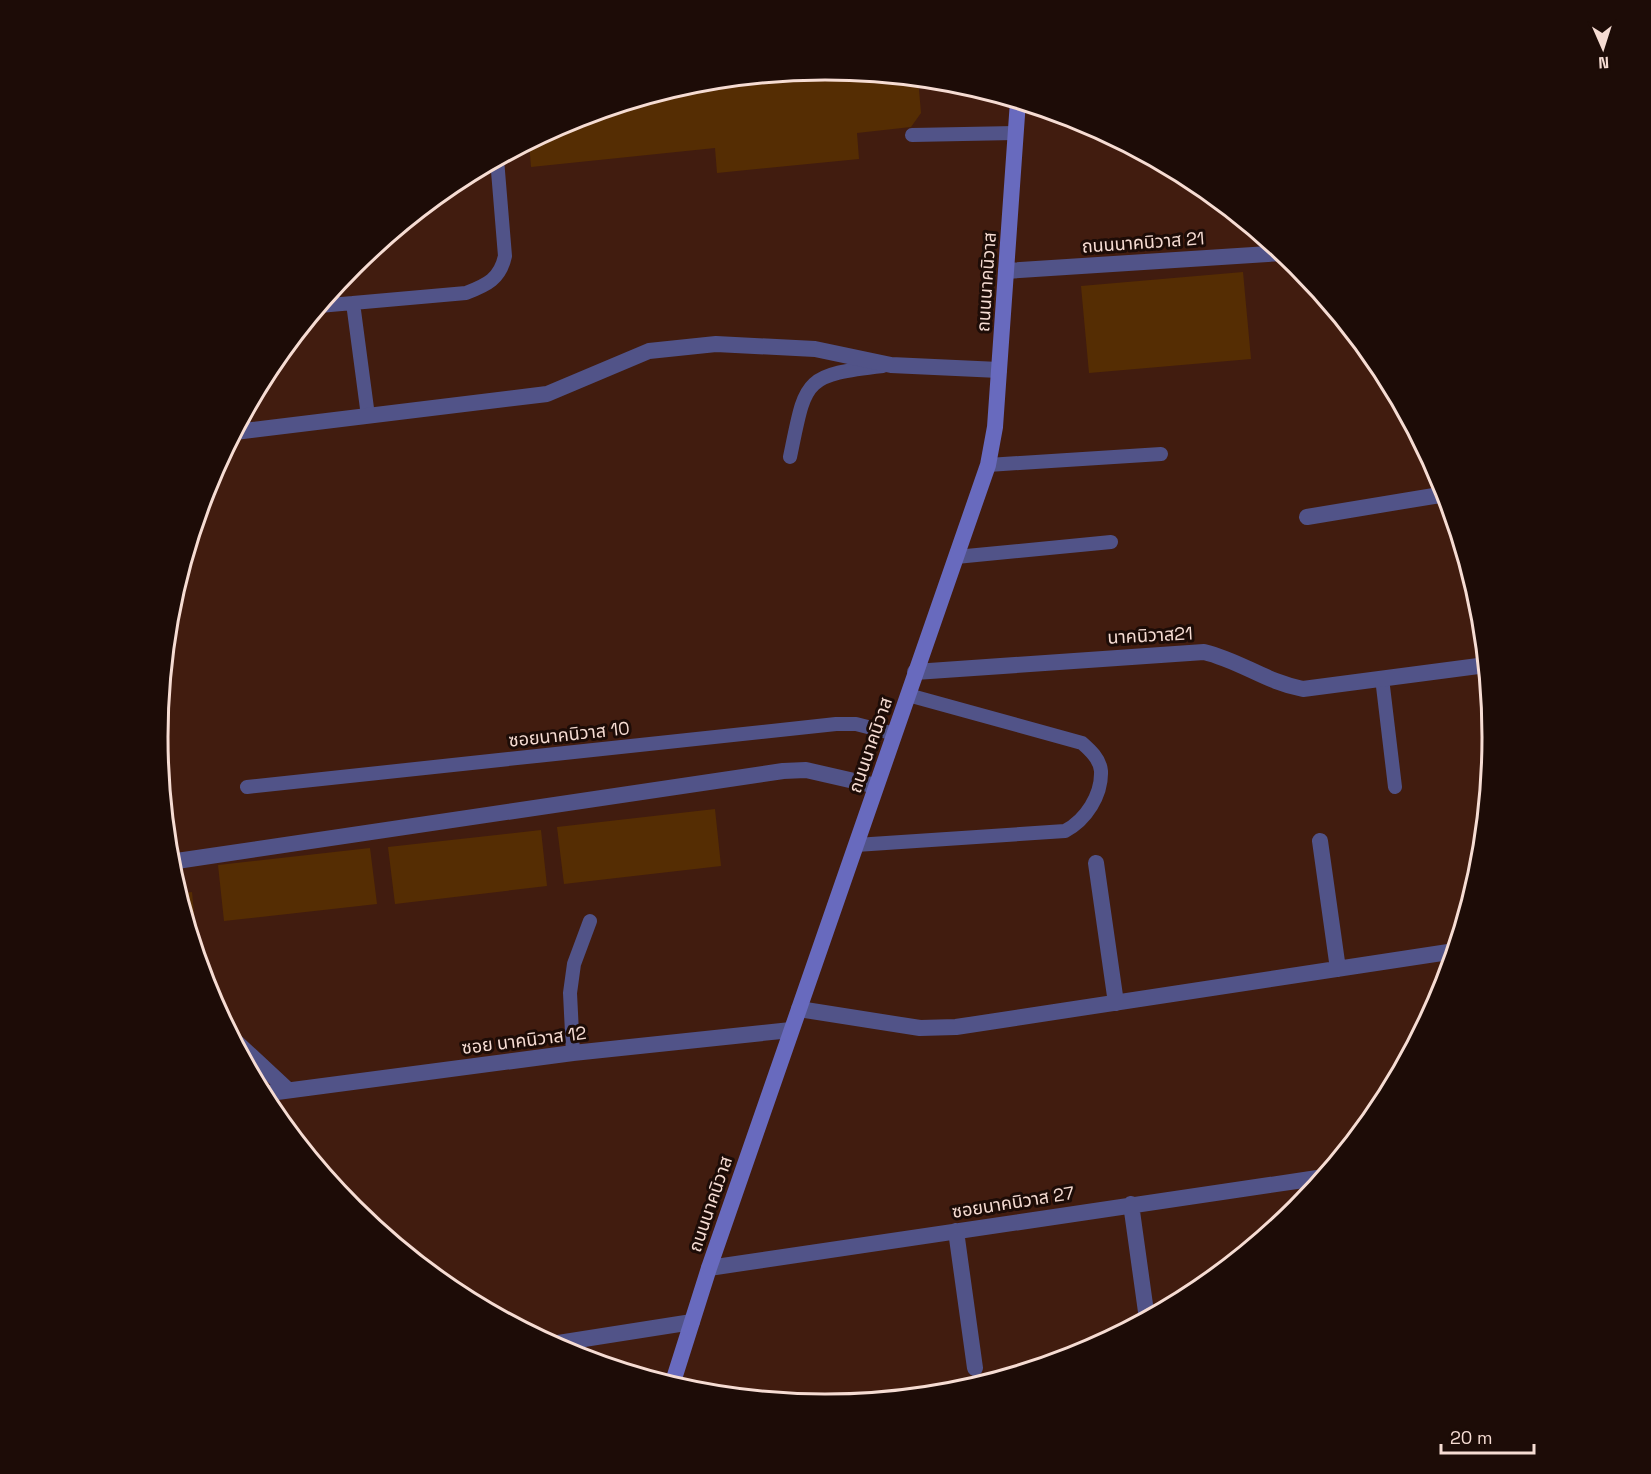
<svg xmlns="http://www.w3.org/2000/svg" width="1651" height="1474" font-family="'Space Grotesk','Noto Sans Thai',sans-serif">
  <rect width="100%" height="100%" fill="#411c0f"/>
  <path fill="#552d03" d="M826 69 918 78 921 113 911 127 857 133 859 159 717 173 715 148 531 167 529 142 570 120 696 82Z
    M1243 272 1251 359 1089 373 1081 286Z
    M715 809 721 866 564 884 557 827Z
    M541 830 547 886 395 904 388 847Z
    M370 848 377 904 224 921 218 865Z
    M192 892 196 934H191L178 894Z"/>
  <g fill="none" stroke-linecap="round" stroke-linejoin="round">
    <path stroke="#515388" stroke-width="14" d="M912 135 1015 133
      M353 303 368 416
      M319 306 466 293C487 285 500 279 505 256L497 159
      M790 457C806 380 802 375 883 366
      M988 465 1161 454
      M956 557 1111 542
      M1382 678 1395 787
      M247 787 836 724H856L895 734
      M856 845 1065 831C1086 820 1102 795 1101 771 1100 759 1090 750 1082 743L908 695
      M573 1053 570 993 574 964 590 921"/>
    <path stroke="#515388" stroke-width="16" d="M1006 271 1283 253
      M235 432 547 394 649 351 716 344 815 349 891 365 999 370
      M1307 517 1446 494
      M915 672 1204 652C1241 661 1266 682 1303 689L1486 665
      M1320 841 1338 969
      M170 862 783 771 806 770 876 786
      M1096 863 1116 1003
      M799 1009 920 1028 956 1027 1455 951
      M233 1039 288 1090
      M262 1094 573 1053 791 1030
      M1131 1204 1147 1319
      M956 1231 975 1368
      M709 1268 1324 1177
      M552 1344 692 1322"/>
    <path stroke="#686abe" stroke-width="16" d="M672 1385 709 1268 988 465 995 427 1018 101"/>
  </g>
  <g text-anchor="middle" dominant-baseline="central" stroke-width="6" stroke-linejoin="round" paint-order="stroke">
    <g font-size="18" fill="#f6dcd3" stroke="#1d0c07">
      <text transform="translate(1143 242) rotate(-4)">ถนนนาคนิวาส 21</text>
      <text transform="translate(986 282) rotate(-86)">ถนนนาคนิวาส</text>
      <text transform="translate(1150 635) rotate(-3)">นาคนิวาส21</text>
      <text transform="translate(569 734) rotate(-6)">ซอยนาคนิวาส 10</text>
      <text transform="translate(870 745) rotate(-71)">ถนนนาคนิวาส</text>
      <text transform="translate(524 1040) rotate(-7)">ซอย นาคนิวาส 12</text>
      <text transform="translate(1013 1202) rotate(-9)">ซอยนาคนิวาส 27</text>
      <text transform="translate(710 1204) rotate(-71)">ถนนนาคนิวาส</text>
    </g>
  </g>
  <path d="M0 0H1651V1474H0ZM168 737a657 657 0 1 1 1314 0a657 657 0 1 1-1314 0Z" fill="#1d0c07" fill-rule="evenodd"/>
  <path fill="none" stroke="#f6dcd3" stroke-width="3" d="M168 737a657 657 0 1 1 1314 0a657 657 0 1 1-1314 0Z"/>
  <g transform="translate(1603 48) rotate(177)" stroke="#1d0c07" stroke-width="4.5" paint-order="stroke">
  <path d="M0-4.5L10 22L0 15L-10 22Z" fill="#f6dcd3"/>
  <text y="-9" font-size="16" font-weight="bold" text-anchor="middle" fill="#f6dcd3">N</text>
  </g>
  <path d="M1441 1444v9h93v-9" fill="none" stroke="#f6dcd3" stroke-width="3"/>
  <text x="1450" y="1444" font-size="18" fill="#f6dcd3" stroke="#1d0c07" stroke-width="4.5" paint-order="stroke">20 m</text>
</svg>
